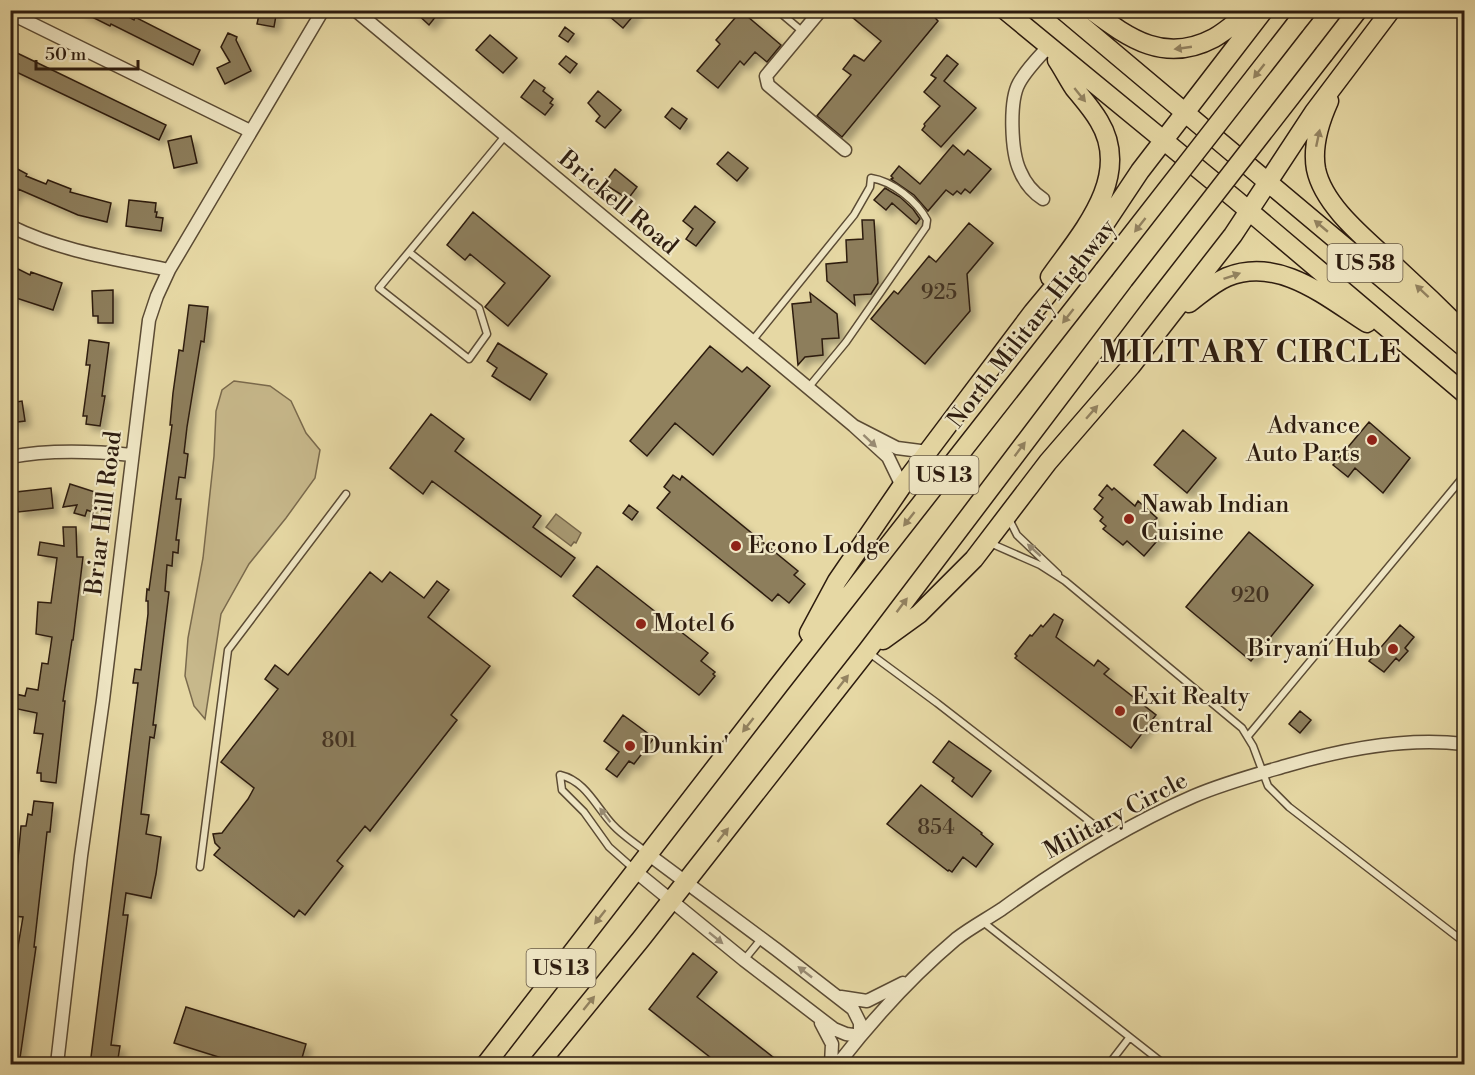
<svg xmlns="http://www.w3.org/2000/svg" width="1475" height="1075" font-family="'Libre Bodoni',serif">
  <defs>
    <filter id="shadow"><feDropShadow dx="5.5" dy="5.5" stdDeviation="3" flood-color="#0004"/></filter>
  </defs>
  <rect width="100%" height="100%" fill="#e6d8a4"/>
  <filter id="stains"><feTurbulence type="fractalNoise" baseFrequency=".00333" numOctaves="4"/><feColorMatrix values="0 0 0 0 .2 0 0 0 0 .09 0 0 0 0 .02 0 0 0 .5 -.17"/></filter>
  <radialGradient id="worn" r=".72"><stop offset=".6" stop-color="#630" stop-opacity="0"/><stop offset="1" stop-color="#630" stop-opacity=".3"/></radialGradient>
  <path fill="#c7b88b" stroke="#7a6a4d" stroke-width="1.5" d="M234 381 270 386 291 401 306 433 320 450 315 478 286 518 249 564 221 614 205 719 194 706 185 676 188 638 203 558 214 456 216 411 222 390Z"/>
  <path fill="#a79871" stroke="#76664a" stroke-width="1.5" d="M556 514 581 533 576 543 574 542 571 546 546 527Z"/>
  <path fill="#8d7e5c" stroke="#2d1c0f" stroke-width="1.5" filter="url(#shadow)" d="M78 10H116L134 20 135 17 200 50 193 65 111 24 110 26Z
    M260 10H277L274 27 257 24Z
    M413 10H441L429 25Z
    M602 10H638L623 28Z
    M857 10H928L938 21 842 137 817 116 851 75 843 69 854 55 864 61 881 41 852 17Z
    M741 11 781 45 767 62 755 52 744 65 740 61 718 88 697 71 720 44 716 40Z
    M565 27 574 34 568 42 559 36Z
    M228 33 237 37 236 40 251 71 225 84 217 68 230 62 221 47Z
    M490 35 517 58 503 73 476 50Z
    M15 52 166 125 159 140 10 69V62Z
    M947 55 958 64 944 81 976 108 941 147 922 130 925 126 924 124 940 106 924 92 936 78 931 75Z
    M566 56 577 64 570 73 559 64Z
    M534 80 545 88 543 91 553 99 550 103 553 105 545 115 521 97Z
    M598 91 621 110 605 128 596 121 600 116 588 103Z
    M672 108 687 119 680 129 665 117Z
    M191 136 197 163 174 168 168 141Z
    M953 145 964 155 968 150 991 169 970 193 965 189 961 194 957 191 953 195 946 190 928 211 914 195 891 179 893 178 891 176 899 166 920 184Z
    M728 152 748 168 737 181 717 164Z
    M10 165 27 174 26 176 46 184 48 180 71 189 70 192 111 203 107 222 78 215 18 189 10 202Z
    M615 169 637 187 628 199 606 185 608 182 606 181Z
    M885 188 900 197 913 209 920 219 916 224 892 203 886 210 874 200Z
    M129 200 156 203 155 212H157L156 217 163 218 161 231 126 226Z
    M695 206 715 222 696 246 686 239 693 229 683 221Z
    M473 212 550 276 508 326 485 307 505 283 470 254 465 260 447 245Z
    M862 220H874L878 283 871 294 854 295 855 305 827 281 826 264 847 262 846 240 863 239Z
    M969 223 993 243 967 274 970 311 925 364 871 319 894 291 898 294 929 256 936 262Z
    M10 265 30 275 31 272 62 283 53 310 10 296Z
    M113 290V323H98V316H93L92 291Z
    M810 293 837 314 839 338 822 339 823 355 805 357 798 365 792 304 811 302Z
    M189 305 208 307 204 342 201 341 187 427 184 453 188 454 185 478 179 477 176 499H181L176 540H179L178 553 173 552 172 566 167 565 165 591 169 592 153 725H156L154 738 150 737 141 814 149 815 146 834 161 837 156 874 151 898 126 893 123 915H128L111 1045 120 1046 117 1065H90L138 683H133L135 669 141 670 148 614V601H146L147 589 149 590 172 425H170L173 393 179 350 183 351Z
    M89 340 109 343 102 396H105L100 426 86 424 87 416H83L90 365H86Z
    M498 343 547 374 530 400 492 376 497 368 487 361Z
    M710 346 742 372 747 367 770 386 713 455 675 423 647 456 630 441Z
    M22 401 25 421 10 423V403Z
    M431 414 464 439 455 451 541 516 533 527 575 558 561 577 432 481 423 494 390 468Z
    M1369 422 1410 458 1383 493 1355 468 1348 477 1333 465Z
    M1183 430 1216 458 1187 493 1154 465Z
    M673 475 680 480 682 476 798 571 794 575 805 584 789 603 778 594 772 601 657 508 670 492 664 487Z
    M70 484 98 493 92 512 87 510 85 516 74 513 77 505 63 507Z
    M1107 485 1112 490 1114 488 1135 506 1138 501 1157 518 1151 524 1163 534 1144 556 1127 541 1123 545 1103 529 1106 526 1100 521 1103 517 1094 509 1103 498 1099 495Z
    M51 488 53 508 18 512 16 492Z
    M629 505 638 512 632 520 623 513Z
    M63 527H76L77 557H83L73 640H72L63 701H65L56 783 41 781V773H37L43 734 34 733 37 713 13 708 15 694 25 696 27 688 38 690 42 663 48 664 52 637 36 634 38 602 51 603 57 558 38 555 40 542 64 546Z
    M1249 532 1313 585 1251 661 1186 607Z
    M597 566 708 653 701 661 715 672 713 674 715 676 702 692 699 695 573 596Z
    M370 572 382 582 390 572 424 598 437 581 449 590 428 617 490 666 451 715 457 720 370 831 365 826 337 861 343 866 305 915 299 910 294 917 214 855 220 848 215 843 213 834 222 833 248 799 254 788 221 762 278 689 265 679 275 665 288 675Z
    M1054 614 1063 620 1056 637 1094 666 1098 660 1109 669 1104 674 1156 715 1131 748 1015 658 1017 656 1015 654 1030 635 1032 636 1041 625 1043 627Z
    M1400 625 1414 637 1405 648 1408 651 1399 661 1396 658 1384 672 1369 661Z
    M1300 711 1311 720 1300 733 1289 724Z
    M623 715 654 738 634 764 629 761 617 777 606 769 619 752 604 741Z
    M949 741 991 771 972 797 952 781 954 778 933 762Z
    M921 785 982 833 981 834 993 844 976 867 963 857 952 872 949 870 948 871 887 824Z
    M34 801 53 803 50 832H47L34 947H36L19 1065H10V957L16 958 23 917 13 916 16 891 10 890V868L17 869 21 826H26L28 814 32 815Z
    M693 953 717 972 697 997 783 1065H720L649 1009Z
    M186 1007 306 1044 300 1065H226L228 1060 174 1043Z"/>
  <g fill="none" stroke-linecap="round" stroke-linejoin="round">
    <g stroke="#5b4b34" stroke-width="9">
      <path id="service" d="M777 10 803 32
        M409 252 479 308 487 334 469 359 379 288 505 136
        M752 341 854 215 870 187 871 178C892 181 917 201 927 220L926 227 846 342 808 388
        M1008 517 1017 535 1058 574
        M990 543 1040 565 1065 581 1242 728 1253 746 1268 786 1289 807 1464 942
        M868 652 937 703 1111 838
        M1248 736 1464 476
        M200 867 228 650 346 494
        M635 870 609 847 584 812 562 790 560 775C586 781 596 807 613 825 622 835 635 843 646 852
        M983 922 1164 1064
        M744 960 762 938
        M1109 1064 1129 1038"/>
    </g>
    <g stroke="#5b4b34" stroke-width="15">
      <path id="minor" d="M355 10 854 426
        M821 10 766 76 768 85 845 150
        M10 13 250 131
        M1043 199C1032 192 1025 183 1020 171 1011 152 1009 101 1019 83 1026 70 1038 58 1048 47
        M10 226C60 251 115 259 169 270
        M10 457C50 449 92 451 132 455
        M902 486 888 457 854 426 897 448 928 452
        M635 871 744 960 834 1029 846 1034 860 1036V1023L853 1009 777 950 648 854
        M841 997 867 1001 903 983
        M821 1023 832 1044 831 1064
        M57 1064 81 856 103 700 149 320 157 296 169 270 323 10
        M838 1064C873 1019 912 976 956 939 970 928 987 919 1002 909 1063 865 1125 826 1194 796 1224 783 1258 774 1289 765 1344 749 1408 737 1464 744"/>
    </g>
    <g stroke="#2d1c0f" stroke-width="21">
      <path id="primary" d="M1005 10 1235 199 1464 393
        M1063 10 1464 347
        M1091 10C1130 39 1165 64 1214 38 1227 31 1239 19 1252 10
        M1295 25 1307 10
        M1324 54 1358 10
        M1329 101C1320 121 1312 147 1316 169 1324 208 1370 242 1397 268 1420 289 1442 310 1464 332
        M1050 277C1081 233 1133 177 1099 121 1092 109 1083 99 1074 88 1068 79 1063 69 1057 60
        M1189 303C1201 294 1213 283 1227 277 1279 256 1326 297 1367 323
        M809 633 837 581 902 486 1033 312 1098 234 1140 171 1264 10
        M883 640 919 614 974 559 1048 462 1131 366 1233 235 1314 112 1391 10
        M486 1064 779 685 1104 270
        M539 1064 641 939 867 651 1139 292"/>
    </g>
    <use href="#service" stroke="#efe6c4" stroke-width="6"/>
    <use href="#minor" stroke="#efe6c4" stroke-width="12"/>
    <use href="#primary" stroke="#e6d8a4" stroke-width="18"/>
    <g stroke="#2d1c0f" stroke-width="21" stroke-linecap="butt">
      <path id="primary-bridge" d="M1104 270 1295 25
        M1139 292 1324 54"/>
    </g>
    <use href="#primary-bridge" stroke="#e6d8a4" stroke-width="18"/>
  </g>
  <defs><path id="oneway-solid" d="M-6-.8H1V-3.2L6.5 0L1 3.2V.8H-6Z" transform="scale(1.5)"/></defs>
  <g fill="#938361">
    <use href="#oneway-solid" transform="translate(1183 48) rotate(172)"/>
    <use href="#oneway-solid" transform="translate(1259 71) rotate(128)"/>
    <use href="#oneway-solid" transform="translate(1080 95) rotate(51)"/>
    <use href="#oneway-solid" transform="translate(1318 138) rotate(-78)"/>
    <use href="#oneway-solid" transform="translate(1140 225) rotate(128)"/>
    <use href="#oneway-solid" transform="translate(1321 226) rotate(-140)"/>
    <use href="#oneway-solid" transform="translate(1232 276) rotate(-19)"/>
    <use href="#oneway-solid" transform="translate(1422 291) rotate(-137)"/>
    <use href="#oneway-solid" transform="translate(1068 316) rotate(128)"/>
    <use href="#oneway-solid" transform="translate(1092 412) rotate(-49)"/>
    <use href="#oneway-solid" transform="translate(1020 449) rotate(-53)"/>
    <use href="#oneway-solid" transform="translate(909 519) rotate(128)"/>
    <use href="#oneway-solid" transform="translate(902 605) rotate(-53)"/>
    <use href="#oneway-solid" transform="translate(843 682) rotate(-52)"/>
    <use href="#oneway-solid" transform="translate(748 725) rotate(128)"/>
    <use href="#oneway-solid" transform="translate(723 835) rotate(-52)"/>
    <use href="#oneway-solid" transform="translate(600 917) rotate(128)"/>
    <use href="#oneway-solid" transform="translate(589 1003) rotate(-51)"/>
  </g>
  <g fill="#988b73">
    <use href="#oneway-solid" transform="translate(870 441) rotate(43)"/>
    <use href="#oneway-solid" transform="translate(1034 550) rotate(-138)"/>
    <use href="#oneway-solid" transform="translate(605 815) rotate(-127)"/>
    <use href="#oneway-solid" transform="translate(716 938) rotate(39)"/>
    <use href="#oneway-solid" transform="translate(805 972) rotate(-142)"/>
  </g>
  <g fill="#8f2418" stroke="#efe6c4" stroke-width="2">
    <circle cx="1372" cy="440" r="6"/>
    <circle cx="1129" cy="519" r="6"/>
    <circle cx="736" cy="546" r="6"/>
    <circle cx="641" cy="624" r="6"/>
    <circle cx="1393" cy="649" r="6"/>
    <circle cx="1120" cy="711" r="6"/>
    <circle cx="630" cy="746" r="6"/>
  </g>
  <g text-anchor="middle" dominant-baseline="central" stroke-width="4.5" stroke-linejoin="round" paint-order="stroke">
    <g font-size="21" fill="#453422">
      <text x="939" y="293">925</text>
      <text x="1250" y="596">920</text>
      <text x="339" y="741">801</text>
      <text x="936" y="828">854</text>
    </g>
    <g fill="#efe6c4" stroke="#675945" stroke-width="1.5">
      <rect x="1327.5" y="244" width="75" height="38" rx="4.5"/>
      <rect x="909.5" y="456" width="69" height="38" rx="4.5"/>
      <rect x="526.5" y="949" width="69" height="38" rx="4.5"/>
    </g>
    <g font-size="22" font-weight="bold" fill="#2d1c0f">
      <text x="1365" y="263">US 58</text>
      <text x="944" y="475">US 13</text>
      <text x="561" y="968">US 13</text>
    </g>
    <g font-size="24" fill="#2d1c0f" stroke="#efe6c4">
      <text transform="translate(618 203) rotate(40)">Brickell Road</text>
      <text transform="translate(1032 324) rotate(-52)">North Military Highway</text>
      <text transform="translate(104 513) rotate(-83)">Briar Hill Road</text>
      <text transform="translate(1116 816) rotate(-28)">Military Circle</text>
    </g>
    <g font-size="24" fill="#2d1c0f" stroke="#efe6c4" text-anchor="start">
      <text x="1360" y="426" text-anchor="end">Advance<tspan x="1360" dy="28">Auto Parts</tspan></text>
      <text x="1141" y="505">Nawab Indian<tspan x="1141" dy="28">Cuisine</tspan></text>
      <text x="748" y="546">Econo Lodge</text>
      <text x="653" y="624">Motel 6</text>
      <text x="1381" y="649" text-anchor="end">Biryani Hub</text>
      <text x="1132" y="697">Exit Realty<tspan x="1132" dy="28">Central</tspan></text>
      <text x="642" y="746">Dunkin'</text>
    </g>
    <g font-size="30" font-weight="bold" letter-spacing="1.5" fill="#2d1c0f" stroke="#efe6c4">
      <text x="1251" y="353">MILITARY CIRCLE</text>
    </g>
  </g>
  <rect width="1475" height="1075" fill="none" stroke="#e6d8a4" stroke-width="36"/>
  <rect x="12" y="12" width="1451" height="1051" fill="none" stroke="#2d1c0f" stroke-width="3"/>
  <rect x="18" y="18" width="1439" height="1039" fill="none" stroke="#2d1c0f" stroke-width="1.5"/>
  <path d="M36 60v9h102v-9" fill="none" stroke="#2d1c0f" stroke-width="3"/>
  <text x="45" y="60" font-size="18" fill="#2d1c0f" stroke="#efe6c4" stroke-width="4.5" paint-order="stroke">50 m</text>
  <rect width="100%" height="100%" filter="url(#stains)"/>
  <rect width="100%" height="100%" fill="url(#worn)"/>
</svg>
